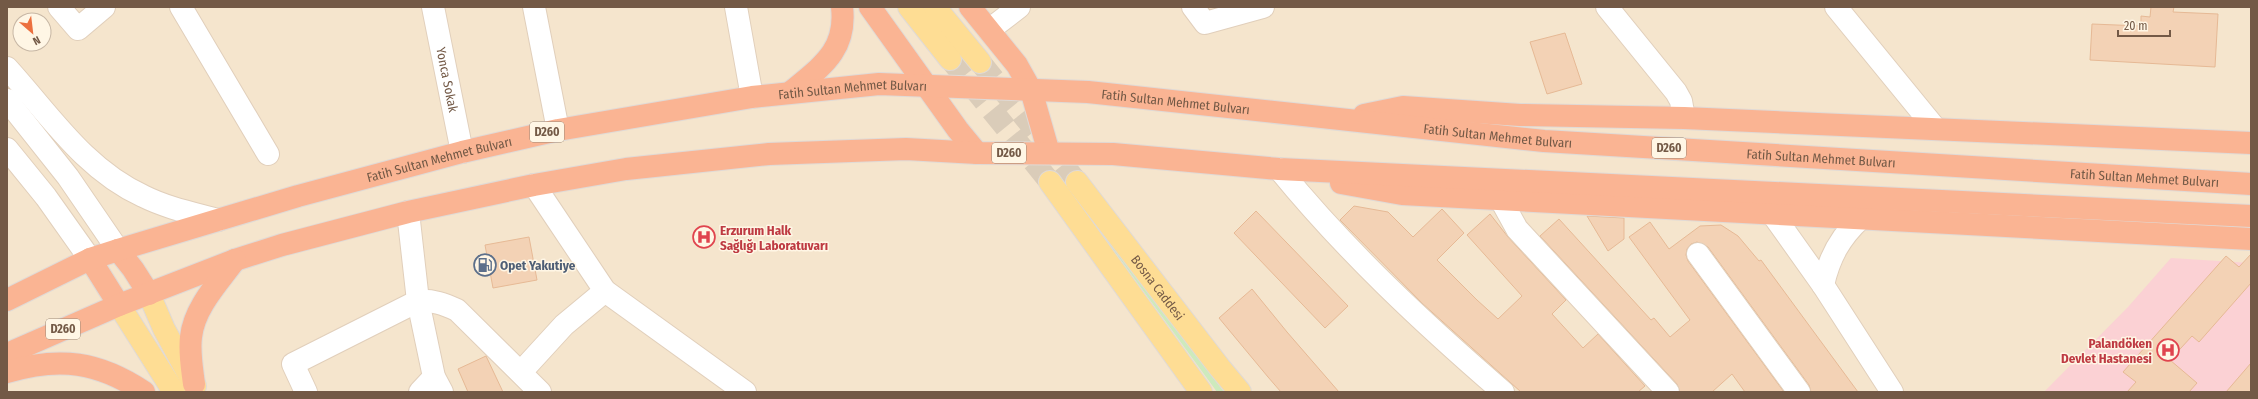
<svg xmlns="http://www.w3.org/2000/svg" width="2258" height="399" font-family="'Fira Sans Condensed',sans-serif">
  <rect width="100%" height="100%" fill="#fdf3df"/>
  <path fill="#f5e5cd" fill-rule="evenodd" d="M7 7H2251V392H7ZM20 20H44V44H20Z"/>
  <path fill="#fbd1d4" d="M2171 258 2251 263V392H2044L2128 307Z"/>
  <path fill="#cdeabd" d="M1074 196 1224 392H1217Z"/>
  <path fill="#f3d2b5" stroke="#e6b995" d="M2151 7H2174L2173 12 2218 14 2215 67 2090 60 2092 24 2141 26V16L2150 17Z
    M1565 33 1582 84 1547 94 1530 42Z
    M1354 206 1388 212 1413 237 1442 209 1464 233 1437 260 1477 300 1498 319 1522 296 1467 235 1490 214 1508 237 1566 300 1552 314 1583 348 1598 334 1645 386 1638 392H1521L1423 304 1340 220Z
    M1256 211 1348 306 1325 328 1234 233Z
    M1587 216 1624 218V239L1608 251Z
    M1559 219 1651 320 1654 318 1670 337 1690 320 1629 237 1650 222 1669 249 1700 226 1721 225 1738 236 1759 261 1761 260 1858 392H1811L1809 385 1708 247 1697 242 1691 244 1687 249 1686 255 1688 261 1784 392H1745L1732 374 1712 392H1680L1677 384 1540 236Z
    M529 237 537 280 493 288 485 245Z
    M2251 254V283L2199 342 2192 336 2170 360 2197 383 2189 392H2127L2136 382 2123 372 2226 256 2239 267Z
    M1252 289 1287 332 1339 392H1281L1268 377 1219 318Z
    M486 356 503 392H468L458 369Z
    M2251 363V392H2226Z"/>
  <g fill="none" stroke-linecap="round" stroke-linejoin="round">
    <path stroke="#daccb9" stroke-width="22" stroke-dasharray="22 11" stroke-linecap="butt" d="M950 59 1050 182
      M980 62 1077 182"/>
    <g stroke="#e1cfbb" stroke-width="24">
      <g id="minor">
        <path d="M59 7 78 29 104 7"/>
        <path d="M181 7 268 154"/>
        <path id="s1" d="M433 7 462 152"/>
        <path d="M534 7 558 130"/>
        <path d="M736 7 752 97"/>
        <path d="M1193 7 1205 23 1263 7"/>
        <path d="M1607 7 1676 92 1681 101 1684 118"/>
        <path d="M1836 7 1935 128"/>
        <path d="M989 30 1019 7"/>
        <path d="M7 68C49 114 84 169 143 196 167 208 192 213 218 220"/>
        <path d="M7 100 68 177 118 250"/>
        <path d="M7 149 46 197 90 259"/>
        <path d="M1279 169C1346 251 1423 323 1503 392"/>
        <path d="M534 185 605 291 745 392"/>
        <path d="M1501 200 1517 229 1668 392"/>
        <path d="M408 212 418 301 434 377 442 392"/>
        <path d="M1771 212 1823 285 1892 392"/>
        <path d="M1698 254 1799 392"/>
        <path d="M1823 285C1829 258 1840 237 1861 218"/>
        <path d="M521 372 564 325 605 291"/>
        <path d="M306 392 293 364 418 301C433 300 444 304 457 310L540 392"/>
        <path d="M420 392 434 377"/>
      </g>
    </g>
    <g stroke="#e0dad6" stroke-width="24">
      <g id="major">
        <path d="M909 7 950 59"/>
        <path d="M935 7 980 62"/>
        <path d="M1050 182 1201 392"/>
        <path id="s2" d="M1077 182 1220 368 1240 392"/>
        <path d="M149 294 164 329 195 386"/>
        <path d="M119 305 174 392"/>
      </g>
    </g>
    <g stroke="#e0dad6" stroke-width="24">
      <g id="highway">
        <path d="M870 7 958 130 977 153"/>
        <path d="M970 7 1017 65 1031 90 1049 153"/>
        <path d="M792 91C822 66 847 50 842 7"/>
        <path d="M1364 115 1403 107 1520 115 1684 118 2251 143"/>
        <path d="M1341 183 1402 194 2251 239"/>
        <path d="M118 250 133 269 149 294"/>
        <path d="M90 259 119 305"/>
        <path id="s3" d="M7 300 90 259 118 250 298 196 462 152 558 130 752 97 879 84 1088 92 1544 141 2251 184"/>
        <path d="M7 354 119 305 235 260 282 245 408 212 534 185 626 169 769 154 906 149 977 153 1113 154 1279 169 2251 216"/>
        <path d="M7 372C60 356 99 362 144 392"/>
        <path d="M194 384C192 368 189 352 191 337 194 308 218 283 235 260"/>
      </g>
    </g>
    <use href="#minor" stroke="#fff" stroke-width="22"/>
    <use href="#major" stroke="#fedd94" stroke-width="22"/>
    <use href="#highway" stroke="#fab493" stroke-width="22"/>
  </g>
  <defs>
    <g id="hospital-ring" transform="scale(1.15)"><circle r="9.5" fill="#fff6e5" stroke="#e0444e" stroke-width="1.5"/><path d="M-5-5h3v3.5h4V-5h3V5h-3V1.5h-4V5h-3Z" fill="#e0444e"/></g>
    <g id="fuel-ring" transform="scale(1.15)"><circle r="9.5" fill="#fff6e5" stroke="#5c6f8a" stroke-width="1.5"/><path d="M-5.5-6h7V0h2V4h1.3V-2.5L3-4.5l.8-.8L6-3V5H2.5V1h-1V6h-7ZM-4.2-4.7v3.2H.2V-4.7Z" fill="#5c6f8a"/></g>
  </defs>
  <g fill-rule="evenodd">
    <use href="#hospital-ring" x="704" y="237"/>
    <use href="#fuel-ring" x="485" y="265"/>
    <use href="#hospital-ring" x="2168" y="350"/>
  </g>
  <g text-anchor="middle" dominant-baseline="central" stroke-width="3" stroke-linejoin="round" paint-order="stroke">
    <g fill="#fff6e5" stroke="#9d8876" stroke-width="1">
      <rect x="530" y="122" width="34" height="20" rx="3"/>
      <rect x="1652" y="138" width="34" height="20" rx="3"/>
      <rect x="992" y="143" width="34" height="20" rx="3"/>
      <rect x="46" y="319" width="34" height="20" rx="3"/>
    </g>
    <g font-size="12" font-weight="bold" fill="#735946">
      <text x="547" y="132">D260</text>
      <text x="1669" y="148">D260</text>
      <text x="1009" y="153">D260</text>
      <text x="63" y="329">D260</text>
    </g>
    <g font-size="13" fill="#735946" stroke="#fff6e5">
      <text stroke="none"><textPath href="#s1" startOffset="74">Yonca Sokak</textPath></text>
      <text stroke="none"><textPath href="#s3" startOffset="876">Fatih Sultan Mehmet Bulvarı</textPath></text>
      <text stroke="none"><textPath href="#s3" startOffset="1200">Fatih Sultan Mehmet Bulvarı</textPath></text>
      <text stroke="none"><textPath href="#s3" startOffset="1524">Fatih Sultan Mehmet Bulvarı</textPath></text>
      <text stroke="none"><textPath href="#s3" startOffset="1848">Fatih Sultan Mehmet Bulvarı</textPath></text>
      <text stroke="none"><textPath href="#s3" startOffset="456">Fatih Sultan Mehmet Bulvarı</textPath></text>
      <text stroke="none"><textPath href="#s3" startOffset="2172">Fatih Sultan Mehmet Bulvarı</textPath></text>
      <text stroke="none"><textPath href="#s2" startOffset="133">Bosna Caddesi</textPath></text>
    </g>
    <g font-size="13" font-weight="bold" fill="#be3a42" stroke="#fff6e5" text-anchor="start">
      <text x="720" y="230">Erzurum Halk<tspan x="720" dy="15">Sağlığı Laboratuvarı</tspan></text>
      <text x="2152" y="343" text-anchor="end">Palandöken<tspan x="2152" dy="15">Devlet Hastanesi</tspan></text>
    </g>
    <g font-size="13" font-weight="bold" fill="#4e5e75" stroke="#fff6e5" text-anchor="start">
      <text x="500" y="265">Opet Yakutiye</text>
    </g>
  </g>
  <rect width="2258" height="399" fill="none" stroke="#735946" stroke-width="16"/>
  <g transform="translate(32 32) rotate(152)"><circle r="19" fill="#fff6e5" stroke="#c7b7a5"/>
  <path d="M0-3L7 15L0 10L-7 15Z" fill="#ec703f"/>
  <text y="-6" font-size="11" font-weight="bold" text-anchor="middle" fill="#735946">N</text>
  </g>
  <path d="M2118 30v6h52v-6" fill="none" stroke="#735946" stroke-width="2"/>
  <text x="2124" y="30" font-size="12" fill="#735946" stroke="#fff6e5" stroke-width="3" paint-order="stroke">20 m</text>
</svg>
